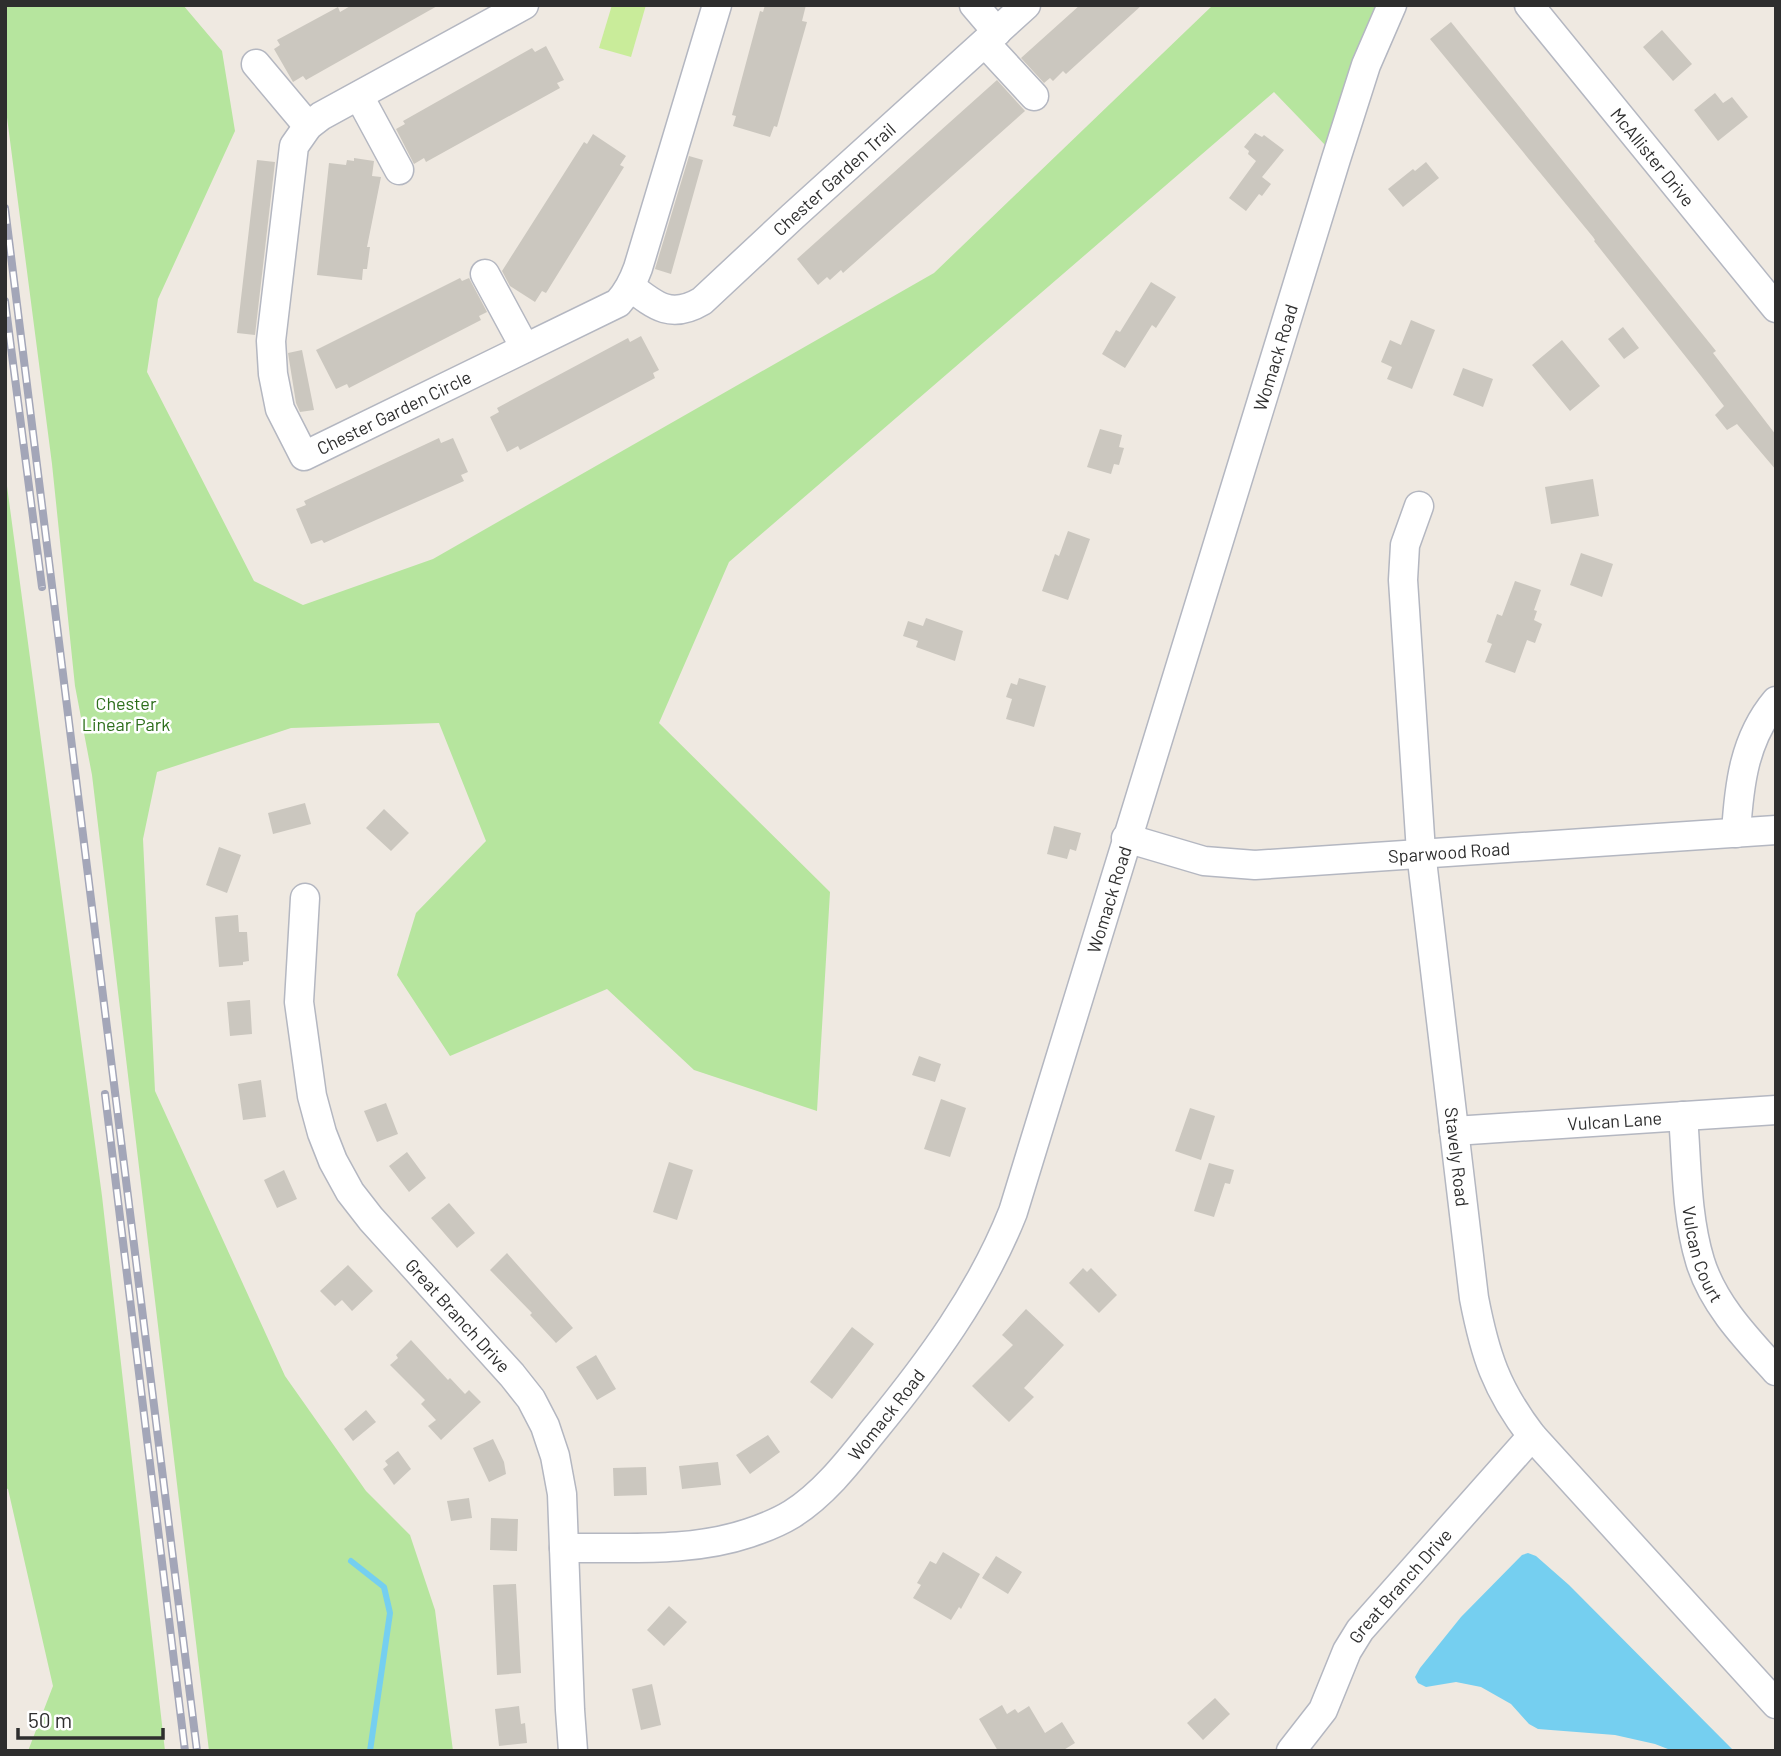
<svg xmlns="http://www.w3.org/2000/svg" width="1781" height="1756" font-family="Barlow,sans-serif">
  <rect width="100%" height="100%" fill="#efe9e1"/>
  <path fill="#b6e59e" d="M5 5H183L222 51 235 131 158 299 147 372 254 581 303 605 433 559 934 273 1213 5H1385L1327 147 1274 92 729 562 659 723 830 892 817 1111 694 1070 607 989 450 1056 397 975 416 913 486 841 439 723 291 728 157 772 143 839 155 1091 285 1376 366 1491 410 1535 435 1610 453 1751H209L92 775 75 686 52 464 5 102Z
    M5 471 102 1196 165 1751H28L53 1686 8 1489 5 1488Z"/>
  <path fill="#c9ec9a" d="M612 5H646L631 57 599 48Z"/>
  <path fill="#75cff0" d="M1528 1553 1536 1556 1569 1585 1734 1751H1673L1655 1744 1615 1735 1538 1729 1529 1724 1511 1704 1481 1687 1456 1682 1426 1687 1418 1683 1415 1677 1420 1668 1461 1617 1522 1555Z"/>
  <g fill="none" stroke-linecap="round" stroke-linejoin="round">
    <path stroke="#75cff0" stroke-width="6" d="M351 1561 384 1587 390 1613 370 1751"/>
  </g>
  <path fill="#cbc7bf" d="M352 5H439L306 80 303 76 293 82 274 49 280 45 277 40 338 7 340 12Z
    M765 5H806L802 21 807 22 777 127 774 126 770 137 733 126 736 116 732 115 760 11 763 12Z
    M1080 5H1142L1066 74 1063 71 1053 81 1050 78 1044 83 1021 58Z
    M1451 22 1716 351 1713 353 1776 435V470L1737 424 1727 430 1715 415 1724 406 1701 376 1594 241 1595 240 1593 237 1430 39Z
    M1662 30 1692 64 1673 81 1643 47Z
    M546 46 564 80 557 83 560 88 426 162 424 158 414 164 396 129 405 124 403 121 532 48 535 52Z
    M997 80 1025 111 843 273 841 270 830 280 827 277 818 285 797 259Z
    M1715 93 1723 103 1732 97 1748 117 1718 141 1694 110Z
    M1255 133 1262 137 1264 135 1284 150 1262 177 1271 184 1262 196 1259 194 1246 211 1229 198 1256 161 1248 154 1249 151 1244 147Z
    M593 134 626 156 620 165 624 167 546 293 542 291 535 302 510 286 502 271 584 142 587 144Z
    M689 156 703 160 671 274 655 269Z
    M354 158 374 161 372 176 381 177 367 247H370L367 269H363L362 280 317 275 329 163 346 165 347 160 354 161Z
    M257 160 275 162 255 335 237 333Z
    M1426 162 1439 178 1403 207 1388 189 1413 169 1415 171Z
    M460 278 462 281 469 278 487 312 479 316 481 320 349 388 347 384 336 389 316 350Z
    M1151 282 1176 297 1156 328 1152 325 1125 368 1102 354 1116 330 1120 332Z
    M1411 320 1435 330 1412 389 1387 379 1392 367 1381 362 1390 340 1401 345Z
    M1623 327 1639 348 1624 359 1608 339Z
    M641 336 659 370 653 373 655 378 520 450 518 446 507 452 490 417 499 412 497 408 628 338 630 342Z
    M1562 340 1600 386 1570 411 1532 365Z
    M302 350 314 410 300 412 296 403 288 353Z
    M1463 368 1493 379 1483 407 1453 395Z
    M1100 429 1122 435 1119 447 1124 448 1119 465 1114 464 1111 474 1087 467Z
    M439 438 441 443 453 438 468 472 461 475 464 481 324 543 322 540 311 544 296 509 306 505 304 501Z
    M1593 479 1599 516 1551 524 1545 487Z
    M1068 531 1090 539 1068 600 1042 591 1055 554 1059 556Z
    M1581 553 1613 564 1602 597 1570 585Z
    M1515 581 1541 590 1534 610 1537 611 1534 620 1542 624 1535 643 1527 640 1515 673 1485 662 1492 644 1487 642 1497 614 1502 616Z
    M926 618 963 631 955 661 916 647 918 641 903 636 908 621 923 626Z
    M1019 678 1046 686 1034 727 1006 719 1012 699 1006 697 1011 683 1017 685Z
    M305 803 311 824 273 834 268 813Z
    M384 809 409 833 391 851 366 828Z
    M1054 826 1081 833 1076 851 1070 849 1067 859 1047 854Z
    M219 847 241 855 227 893 206 885Z
    M238 915 239 932H247L249 961 243 962V965L219 967 215 917Z
    M250 1000 252 1034 230 1036 227 1002Z
    M919 1056 941 1064 935 1082 912 1075Z
    M261 1080 266 1117 243 1120 238 1084Z
    M941 1099 966 1108 950 1157 924 1149Z
    M386 1103 398 1134 377 1142 364 1111Z
    M1190 1108 1215 1116 1201 1160 1175 1151Z
    M407 1152 426 1178 409 1192 389 1166Z
    M669 1162 693 1170 677 1220 653 1212Z
    M1209 1163 1234 1170 1230 1184 1225 1183 1214 1217 1194 1211Z
    M284 1170 297 1199 277 1208 264 1180Z
    M449 1203 475 1233 457 1248 431 1218Z
    M507 1253 573 1328 556 1343 530 1315 532 1313 490 1270Z
    M348 1265 373 1291 352 1311 342 1300 335 1306 320 1291Z
    M1083 1268 1087 1272 1091 1268 1117 1295 1099 1313 1069 1283Z
    M1026 1309 1064 1345 1024 1388 1034 1397 1009 1422 972 1386 1013 1345 1002 1335Z
    M852 1327 874 1344 832 1399 810 1382Z
    M411 1340 448 1380 450 1378 465 1394 469 1390 481 1402 441 1440 428 1426 436 1420 421 1404 425 1400 390 1365 398 1358 396 1355Z
    M596 1355 616 1389 597 1400 576 1367Z
    M366 1410 376 1422 353 1441 344 1429Z
    M768 1435 780 1452 750 1474 736 1455Z
    M493 1439 504 1462 506 1474 489 1482 473 1448Z
    M398 1451 411 1469 394 1485 383 1469 388 1465 385 1461Z
    M718 1462 721 1485 682 1489 679 1466Z
    M646 1467 647 1495 614 1496 613 1468Z
    M469 1498 472 1518 451 1521 447 1501Z
    M491 1518 518 1519 517 1551 490 1550Z
    M943 1552 980 1574 961 1609 959 1607 951 1620 913 1598 921 1585 917 1583 930 1561 936 1564Z
    M996 1556 1022 1572 1008 1594 982 1578Z
    M516 1584 521 1673 497 1675 493 1585Z
    M669 1606 687 1622 664 1646 647 1630Z
    M652 1684 661 1725 641 1730 632 1689Z
    M1215 1698 1230 1714 1203 1740 1187 1723Z
    M1002 1705 1007 1714 1015 1709 1018 1713 1029 1706 1045 1733 1062 1722 1075 1743 1062 1751H998L979 1719Z
    M519 1706 521 1724 525 1723 527 1743 499 1746 495 1709Z"/>
  <g fill="none" stroke-linecap="round" stroke-linejoin="round">
    <g stroke="#b4b7c1" stroke-width="31">
      <g id="minor">
        <path id="s1" d="M524 5 321 116 308 126 294 146 271 341 273 374 280 409 304 456 618 303C628 292 633 282 638 268L717 5"/>
        <path d="M974 5 997 32"/>
        <path id="s2" d="M1529 5 1776 308"/>
        <path d="M985 43 1034 96"/>
        <path d="M256 64 308 126"/>
        <path d="M359 96 399 170"/>
        <path d="M485 274 525 348"/>
        <path id="s3" d="M631 287C656 307 672 319 702 301L792 217 1026 5"/>
        <path id="s4" d="M1419 506 1405 545 1403 580 1421 852 1474 1298C1485 1355 1496 1389 1532 1436L1776 1704"/>
        <path d="M1736 833C1739 785 1744 739 1776 701"/>
        <path id="s5" d="M1126 838 1204 861 1255 865 1776 830"/>
        <path id="s6" d="M305 898 299 1002 312 1096 322 1133 333 1161 350 1192 371 1219 512 1375 531 1399 545 1426 555 1456 562 1494 570 1710 573 1751"/>
        <path id="s7" d="M1683 1116C1687 1164 1686 1215 1700 1261 1713 1304 1746 1338 1776 1371"/>
        <path id="s8" d="M1454 1131 1776 1110"/>
        <path id="s9" d="M564 1548C625 1547 690 1553 749 1533 764 1528 779 1522 792 1514 825 1493 850 1460 874 1430 929 1363 981 1293 1013 1212L1336 159 1366 65 1392 5"/>
        <path id="s10" d="M1291 1751 1323 1710 1347 1651 1360 1630 1532 1436"/>
      </g>
    </g>
    <use href="#minor" stroke="#fff" stroke-width="28"/>
    <g stroke="#a3a6b8" stroke-width="8">
      <path id="rail" d="M5 208 197 1751
        M5 301 42 587
        M105 1094 185 1751"/>
    </g>
    <use href="#rail" stroke="#fff" stroke-width="5" stroke-dasharray="16" stroke-linecap="butt"/>
  </g>
  <g text-anchor="middle" dominant-baseline="central" stroke-width="5" stroke-linejoin="round" paint-order="stroke">
    <g font-size="18" fill="#2e2e2e" stroke="#fff">
      <text stroke="none"><textPath href="#s2" startOffset="196">McAllister Drive</textPath></text>
      <text stroke="none"><textPath href="#s3" startOffset="259">Chester Garden Trail</textPath></text>
      <text stroke="none"><textPath href="#s9" startOffset="1505">Womack Road</textPath></text>
      <text stroke="none"><textPath href="#s1" startOffset="690">Chester Garden Circle</textPath></text>
      <text stroke="none"><textPath href="#s5" startOffset="327">Sparwood Road</textPath></text>
      <text stroke="none"><textPath href="#s9" startOffset="938">Womack Road</textPath></text>
      <text stroke="none"><textPath href="#s8" startOffset="161">Vulcan Lane</textPath></text>
      <text stroke="none"><textPath href="#s4" startOffset="656">Stavely Road</textPath></text>
      <text stroke="none"><textPath href="#s7" startOffset="140">Vulcan Court</textPath></text>
      <text stroke="none"><textPath href="#s6" startOffset="467">Great Branch Drive</textPath></text>
      <text stroke="none"><textPath href="#s9" startOffset="371">Womack Road</textPath></text>
      <text stroke="none"><textPath href="#s10" startOffset="200">Great Branch Drive</textPath></text>
    </g>
    <g font-size="18" fill="#2c6e1b" stroke="#fff">
      <text x="126" y="703">Chester<tspan x="126" dy="21">Linear Park</tspan></text>
    </g>
  </g>
  <rect width="1781" height="1756" fill="none" stroke="#2e2e2e" stroke-width="14"/>
  <path d="M18 1728v10h145v-10" fill="none" stroke="#2e2e2e" stroke-width="3.5"/>
  <text x="28" y="1728" font-size="21" fill="#2e2e2e" stroke="#ffffff" stroke-width="5" paint-order="stroke">50 m</text>
</svg>
